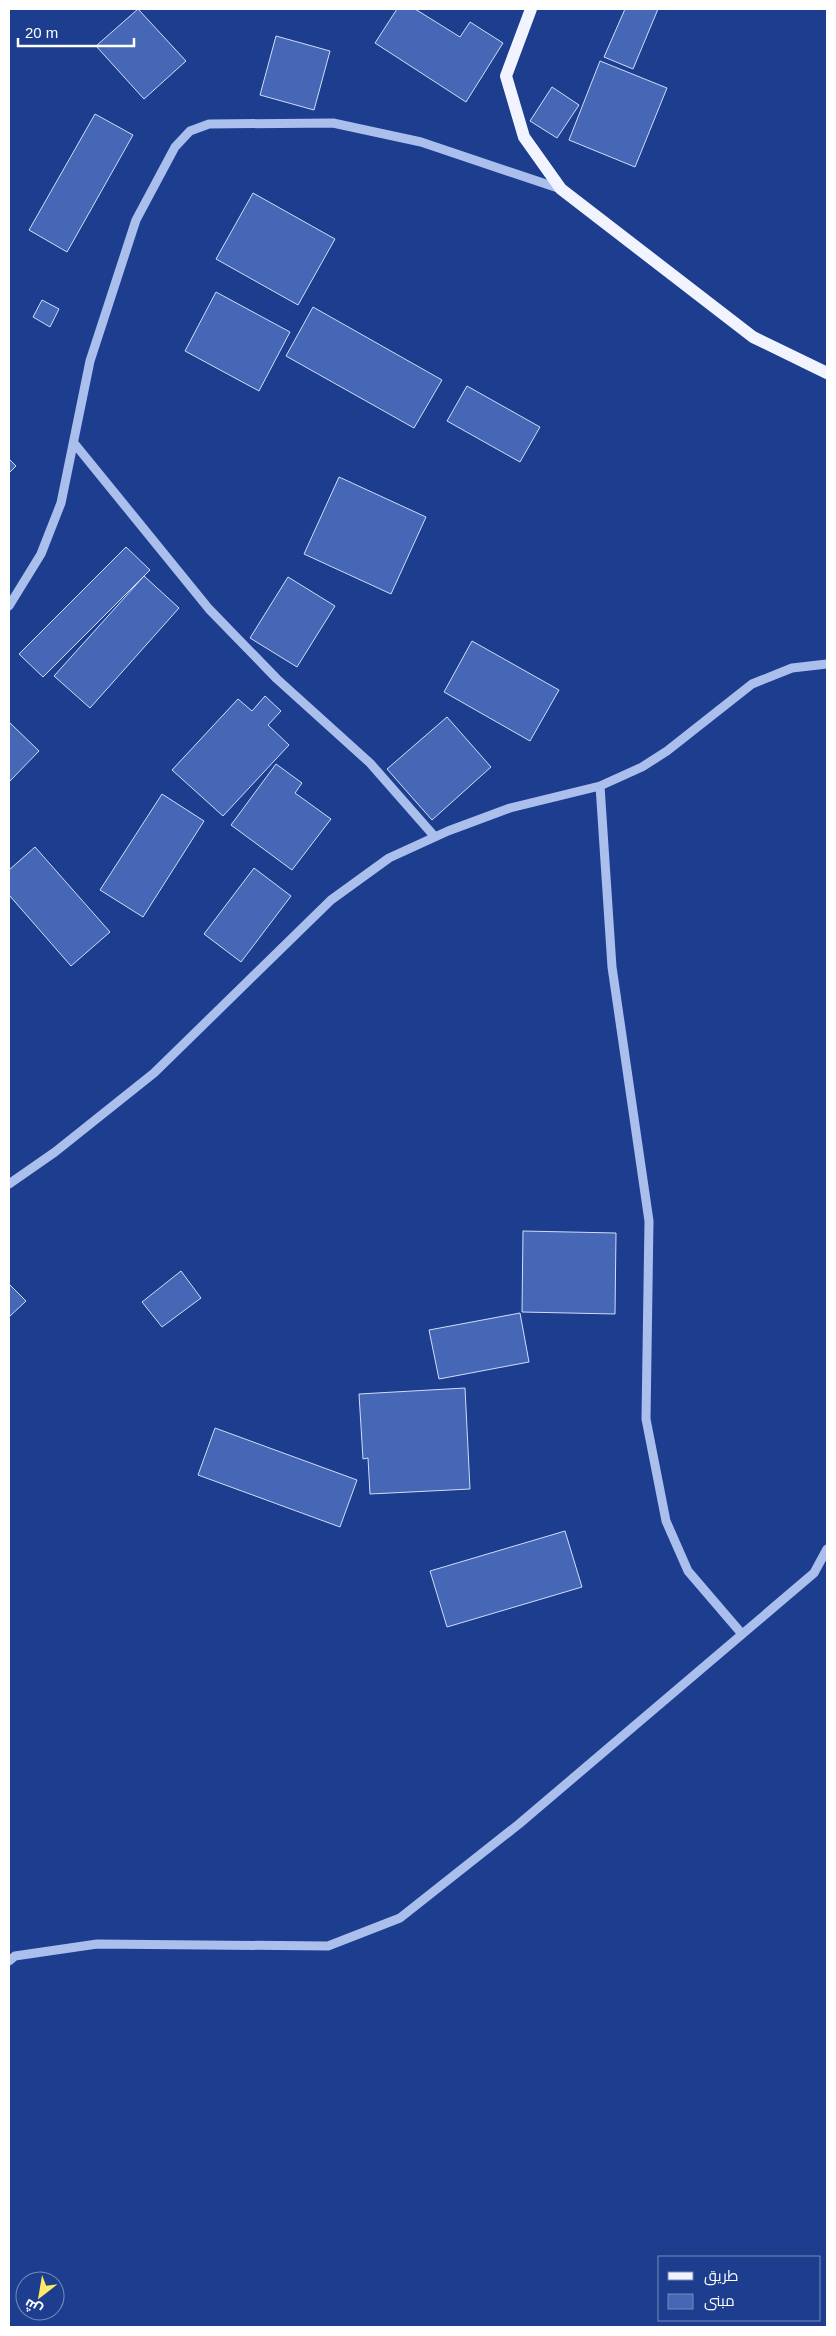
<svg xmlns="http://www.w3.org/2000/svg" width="836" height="2336" font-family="Helvetica,Cairo,sans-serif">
  <rect width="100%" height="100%" fill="#1d3d8e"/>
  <path fill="#4567b5" stroke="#d0ddf9" d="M138 9 186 61 144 99 96 46Z
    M397 9H415L460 37 470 22 503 43 466 102 375 43Z
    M625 9H658L633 69 604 57Z
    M276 36 330 51 314 110 260 95Z
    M600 61 667 88 635 167 569 140Z
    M552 87 579 105 557 138 530 121Z
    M95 114 133 135 67 252 29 230Z
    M253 193 335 239 298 305 216 259Z
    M216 292 290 332 259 391 185 351Z
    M42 300 59 309 50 327 33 317Z
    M313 307 442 380 414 428 286 356Z
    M467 386 540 427 520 462 447 421Z
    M9 459 16 466 9 473Z
    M339 477 426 517 391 594 304 554Z
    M126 547 150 570 43 677 19 654Z
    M144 576 179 608 90 708 54 676Z
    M288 577 335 606 297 667 250 638Z
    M472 641 559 690 530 741 444 692Z
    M265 696 281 711 268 725 289 745 223 816 172 770 238 699 252 711Z
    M447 717 491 767 432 820 387 769Z
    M9 722 39 751 9 782Z
    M276 764 302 783 295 793 331 819 292 870 231 825Z
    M162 794 204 821 143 917 100 890Z
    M35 847 110 932 71 966 9 895V870Z
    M254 868 291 896 241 962 204 934Z
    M523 1231 616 1233 615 1314 522 1312Z
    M181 1271 201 1298 162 1327 142 1302Z
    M9 1284 26 1301 9 1317Z
    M520 1313 529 1362 439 1379 429 1330Z
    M465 1388 470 1489 370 1494 368 1458 363 1459 359 1394Z
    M215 1428 357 1480 340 1527 198 1475Z
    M565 1531 582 1587 447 1627 430 1571Z"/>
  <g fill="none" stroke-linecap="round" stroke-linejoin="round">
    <path stroke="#abbfed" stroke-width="9" d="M74 443 209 609 277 679 370 763 435 837
      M9 606 41 554 61 503 90 361 136 220 175 147 190 131 209 124 333 123 421 142 561 189
      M600 786 612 967 649 1221 646 1419 666 1521 688 1571 742 1634
      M9 1184 55 1152 154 1073 331 900 389 858 448 831 510 808 600 786 642 767 667 751 752 684 792 668 827 664
      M9 1961 15 1956 97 1944 328 1946 400 1918 519 1824 814 1573 827 1549"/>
    <path stroke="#f1f4ff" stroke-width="12" d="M531 9 506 76 524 137 561 189 753 337 827 373"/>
  </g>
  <rect width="836" height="2336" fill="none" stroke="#ffffff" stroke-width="20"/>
  <rect x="658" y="2256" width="162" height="65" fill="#1d3d8e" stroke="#778bbb"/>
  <rect x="668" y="2272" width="25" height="8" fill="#f1f4ff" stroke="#778bbb"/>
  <text x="704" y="2281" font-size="15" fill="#ffffff">طريق</text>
  <rect x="668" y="2294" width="25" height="15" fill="#4567b5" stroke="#778bbb"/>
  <text x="704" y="2306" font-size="15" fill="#ffffff">مبنى</text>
  <g transform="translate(40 2296) rotate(211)"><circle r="24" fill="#1d3d8e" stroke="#778bbb"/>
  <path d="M0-4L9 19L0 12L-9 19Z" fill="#fce869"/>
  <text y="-8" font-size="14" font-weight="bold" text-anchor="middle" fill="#ffffff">ش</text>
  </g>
  <path d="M18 38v8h116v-8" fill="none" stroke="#ffffff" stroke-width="2.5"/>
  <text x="25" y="38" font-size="15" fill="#ffffff" stroke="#1d3d8e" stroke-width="4" paint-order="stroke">20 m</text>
</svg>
